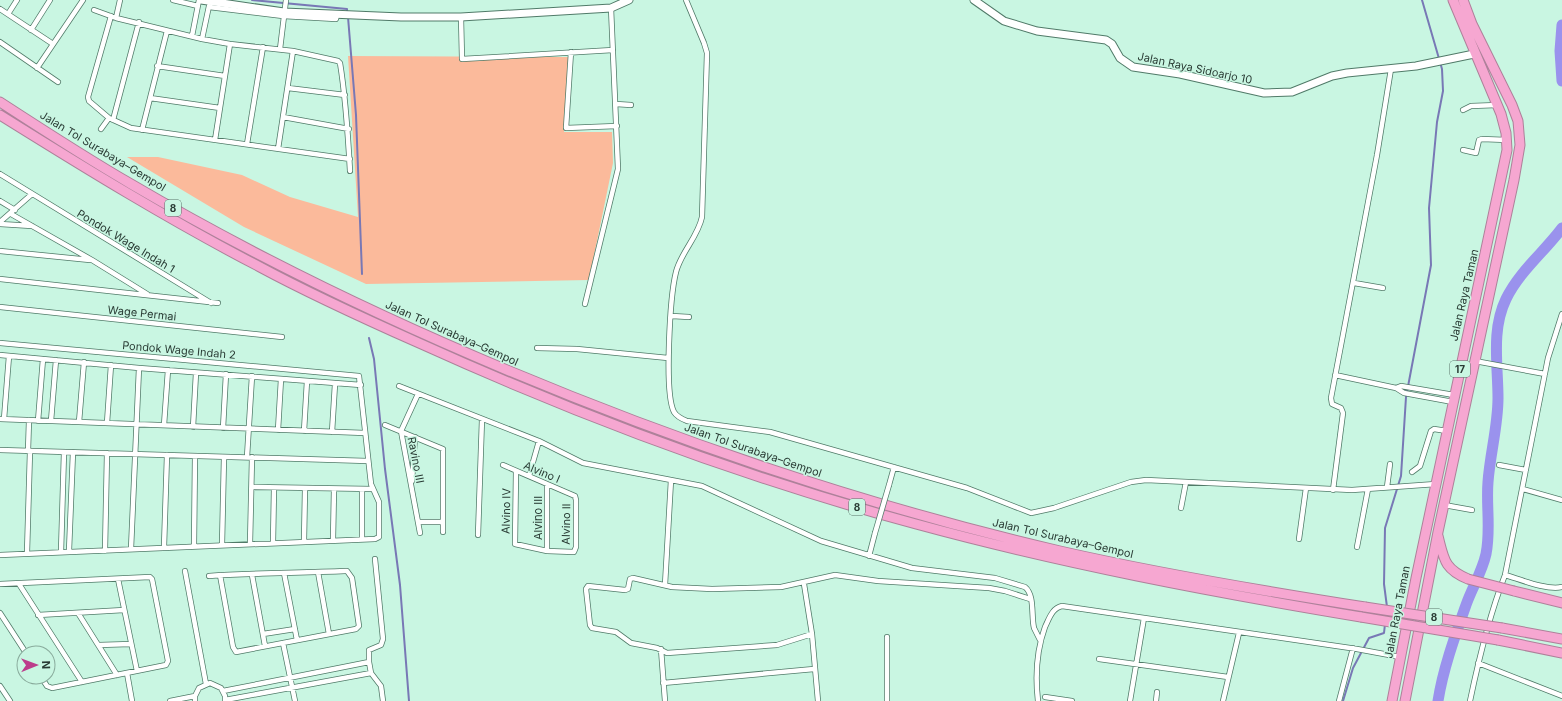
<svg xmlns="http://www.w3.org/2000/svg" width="1562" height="701" font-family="Inter,sans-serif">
  <rect width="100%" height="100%" fill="#c9f6e2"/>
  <path fill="#fbba9b" d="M348 56 569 57 564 132H612L613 163 589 280 366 284 244 227 127 157H158L242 175 290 197 358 217Z"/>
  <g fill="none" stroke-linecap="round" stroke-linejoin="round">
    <path stroke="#7878b5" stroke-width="2" d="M252 0 347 9V12
      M348 17 356 115 362 274
      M369 338 374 359 385 469 400 585 409 701
      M1387 607 1384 584 1385 528 1401 476 1406 397 1431 265 1429 208 1437 122 1443 91 1442 69 1422 0
      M1343 701 1353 668 1369 638 1384 633 1385 624"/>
    <path stroke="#9a92ed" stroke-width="11" d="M1562 25 1560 51 1562 81
      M1438 701C1443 669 1455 636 1466 605 1472 588 1482 572 1486 554 1491 530 1486 506 1488 482 1490 454 1498 426 1498 398 1498 365 1491 330 1506 299 1519 272 1544 252 1562 228"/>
    <g stroke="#507a68" stroke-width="6">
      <path id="street" d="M173 0 198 6
        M686 0 704 43 707 53 702 217C698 237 681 252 676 272 670 296 664 393 674 412 677 417 682 419 687 421L770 432 967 488 1031 513 1054 508 1131 482 1146 480 1352 490 1436 484
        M209 7 283 16 336 19 337 15
        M0 9 53 44
        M94 10 116 18 202 39 230 44 293 51 338 61 340 63C346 99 348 135 350 171
        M8 14 17 0
        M111 16 88 97 89 101 109 118 131 128 350 159
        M461 17 462 59 613 50
        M116 18 120 0
        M31 30 50 0
        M192 36 199 0
        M202 39 209 6
        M0 42 58 82
        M280 49 286 0
        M571 52 566 128 617 126
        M157 66 225 76
        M37 68 83 0
        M288 88 345 95
        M150 98 220 108
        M616 104 631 105
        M1463 110 1471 106 1498 105
        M283 117 349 129
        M113 120 139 22
        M101 129 109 118
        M142 130 167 31
        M215 140 230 44
        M247 144 263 47
        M278 149 293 51
        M1463 150 1476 153 1479 140 1482 139 1507 140
        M0 174 211 303
        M0 201 15 210
        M11 214 92 260 147 294
        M0 222 32 194
        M0 224 32 226
        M0 251 90 260
        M0 279 218 303
        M1354 283 1383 288
        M585 304 618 169 611 8
        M0 307 282 337
        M672 316 689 317
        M0 343 359 376 371 484 379 502V537L375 539 0 555
        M537 348 577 349 668 358
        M0 355 139 368 361 385
        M1475 361 1545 374
        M1335 375 1396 388 1401 386 1454 395
        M399 386 539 441 583 463 702 486 821 541 912 568 995 578 1025 587C1035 595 1031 616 1034 628 1036 632 1038 636 1040 640
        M1396 388 1404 393 1453 402
        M418 394 401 431 420 533
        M0 419 365 433
        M4 419 9 356
        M38 421 43 359
        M51 421 56 360
        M79 422 84 362
        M107 423 111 365
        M164 425 168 370
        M385 425 443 449V532
        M193 427 196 373
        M223 428 226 374
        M278 430 281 379
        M304 431 307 381
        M332 432 335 384
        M0 450 368 461
        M28 451 29 420
        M247 457 252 376
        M503 465 575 496 576 500V547L574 552 547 551 515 544 516 471
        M1499 465 1526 470
        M1412 472 1420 466 1431 431 1434 429 1447 431
        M529 476 539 441
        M412 481 415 437
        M889 485 894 467
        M252 487 373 489
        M1387 487 1390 464
        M1523 489 1562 500
        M1333 490 1343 413 1341 408 1332 404 1331 398 1377 155 1391 69
        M1444 505 1472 510
        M1181 508 1186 482
        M420 522H443
        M478 535 482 419
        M362 539V489
        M1299 539 1306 488
        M333 540 334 489
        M304 541 305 489
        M273 543 274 488
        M250 544 252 457
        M222 545 224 457
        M194 546 195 456
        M164 547 167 455
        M1357 547 1368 489
        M131 549 139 368
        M69 551 73 452
        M105 551 107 453
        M547 551V484
        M61 552 64 452
        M27 553 30 451
        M869 556 875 533
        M375 559 383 639 381 645 369 650V662L371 673 381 686 383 701
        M185 571 206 684
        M318 572 329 634
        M284 573 297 640
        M252 575 265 646
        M1505 575C1519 579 1548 591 1562 587
        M209 576C254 573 300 573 345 571H347L352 578 359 626 356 629 236 652 233 647 220 575
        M118 579 137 671
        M0 584 150 577 152 579 168 661 166 665 52 688 47 686 41 677
        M19 584 82 682
        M804 584 812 634 818 701
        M665 585 671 480
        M0 613 26 653
        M78 613 117 675
        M38 615 124 610
        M263 634 295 629
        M812 634 777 645 667 653 657 648 631 643 616 632 592 628 590 625 586 589 588 586 625 590 628 589 630 579 633 578 672 587 712 589 781 587 835 575 878 581 989 588 1005 591 1030 599
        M887 637V701
        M283 643 295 701
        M99 645 131 644
        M661 649 665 701
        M1099 659 1228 677
        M1478 663 1562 696
        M127 673 132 701
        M663 683 814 669
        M0 686 10 701
        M223 691 369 662
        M1045 697 1072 701
        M225 700 371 673
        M170 701 195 696
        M195 701V696L199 688 210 683 221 688 225 696V701
        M1038 701C1035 675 1036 652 1045 627 1049 619 1052 608 1062 606L1357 649 1400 657
        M1130 701 1144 618
        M1156 701 1157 692
        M1223 701 1239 633
        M1339 701 1353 648
        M1470 701C1479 658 1489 616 1505 575L1548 358 1562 314"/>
    </g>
    <g stroke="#507a68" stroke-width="9">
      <path id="secondary" d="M201 0 284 12 401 17H461L611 8 629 0
        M974 0 1004 21 1037 31 1106 40 1112 44 1120 58 1133 67 1180 74 1264 93 1292 92 1332 76 1347 73 1416 66 1474 54"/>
    </g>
    <g stroke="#ae819a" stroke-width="11">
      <path id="highway" d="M0 102C43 130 86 158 131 184 252 255 378 316 507 370 686 445 871 507 1060 551 1161 574 1263 591 1365 607
        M0 115C85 168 171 221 260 267 312 295 365 319 419 343 580 416 745 478 916 524 1063 564 1211 592 1361 617
        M1438 536C1444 559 1444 569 1468 579
        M1514 591 1562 603
        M1502 628 1562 639
        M1498 640 1562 653
        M1392 701 1416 578 1507 150 1506 133 1501 114 1453 0
        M1405 701 1438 532 1514 180 1520 145 1518 121 1512 105 1472 24 1463 0"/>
    </g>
    <use href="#street" stroke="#fff" stroke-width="4.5"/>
    <use href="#secondary" stroke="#fff" stroke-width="7"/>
    <use href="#highway" stroke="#f6a7d1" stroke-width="9"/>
    <g stroke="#507a68" stroke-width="6" stroke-linecap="butt">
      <path id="street-bridge" d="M875 533 889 485"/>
    </g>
    <g stroke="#ae819a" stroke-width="11" stroke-linecap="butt">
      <path id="highway-bridge" d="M1468 579 1514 591
        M1365 607 1502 628
        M1361 617 1498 640"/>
    </g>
    <use href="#street-bridge" stroke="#fff" stroke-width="4.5"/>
    <use href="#highway-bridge" stroke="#f6a7d1" stroke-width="9"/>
  </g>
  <g text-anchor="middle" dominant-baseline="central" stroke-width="3" stroke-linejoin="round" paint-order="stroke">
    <g fill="#c9f6e2" stroke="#587268" stroke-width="1">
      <rect x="165" y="200" width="16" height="16" rx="3"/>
      <rect x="1450" y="361" width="20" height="16" rx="3"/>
      <rect x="849" y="499" width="16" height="16" rx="3"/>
      <rect x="1426" y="609" width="16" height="16" rx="3"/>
    </g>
    <g font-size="10" font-weight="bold" fill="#283a33">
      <text x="173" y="208">8</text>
      <text x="1460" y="369">17</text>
      <text x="857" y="507">8</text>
      <text x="1434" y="617">8</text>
    </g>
    <g font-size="11" fill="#283a33" stroke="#c9f6e2">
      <text transform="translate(1195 68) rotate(12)">Jalan Raya Sidoarjo 10</text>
      <text transform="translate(103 151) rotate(31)">Jalan Tol Surabaya–Gempol</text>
      <text transform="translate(126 241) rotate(31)">Pondok Wage Indah 1</text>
      <text transform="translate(1464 295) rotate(-77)">Jalan Raya Taman</text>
      <text transform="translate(142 313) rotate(6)">Wage Permai</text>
      <text transform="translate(452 333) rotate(24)">Jalan Tol Surabaya–Gempol</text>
      <text transform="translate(179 350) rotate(5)">Pondok Wage Indah 2</text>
      <text transform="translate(753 450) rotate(19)">Jalan Tol Surabaya–Gempol</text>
      <text transform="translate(416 460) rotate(79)">Ravino III</text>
      <text transform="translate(542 472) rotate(23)">Alvino I</text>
      <text transform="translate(506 511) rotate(-89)">Alvino IV</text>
      <text transform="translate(538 518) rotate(-90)">Alvino III</text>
      <text transform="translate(566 524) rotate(-89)">Alvino II</text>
      <text transform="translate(1063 538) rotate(13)">Jalan Tol Surabaya–Gempol</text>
      <text transform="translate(1397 612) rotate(-79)">Jalan Raya Taman</text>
    </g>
  </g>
  <g transform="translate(36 665) rotate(89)"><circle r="19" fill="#c9f6e2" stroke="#89ab9c"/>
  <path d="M0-3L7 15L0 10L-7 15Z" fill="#bc3d8b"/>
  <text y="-6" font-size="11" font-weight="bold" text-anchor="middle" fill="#283a33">N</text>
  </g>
</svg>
